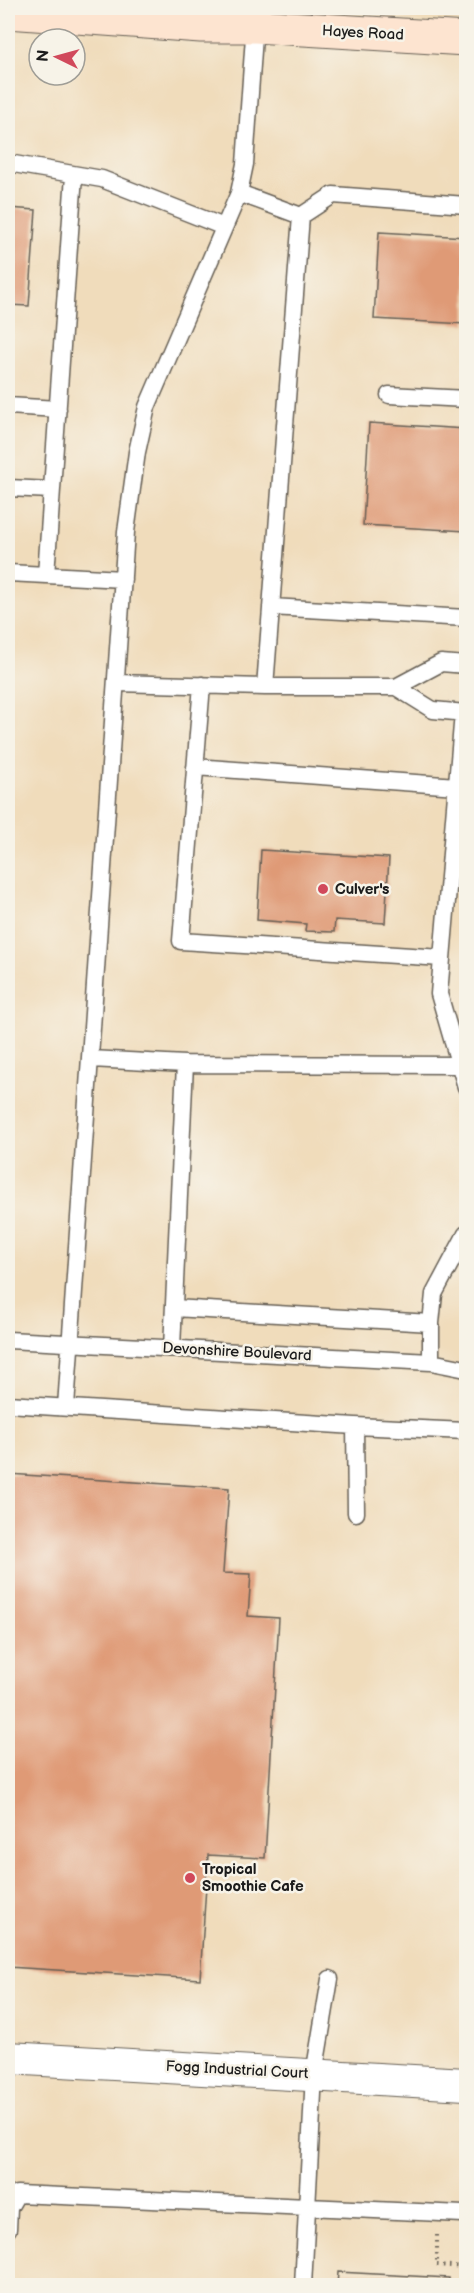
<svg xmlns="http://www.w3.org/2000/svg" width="474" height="2293" font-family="'Balsamiq Sans',sans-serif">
  <rect width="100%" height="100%" fill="#f7f3e8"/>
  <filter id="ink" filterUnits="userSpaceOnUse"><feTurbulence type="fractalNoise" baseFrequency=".0167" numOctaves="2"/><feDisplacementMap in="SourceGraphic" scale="12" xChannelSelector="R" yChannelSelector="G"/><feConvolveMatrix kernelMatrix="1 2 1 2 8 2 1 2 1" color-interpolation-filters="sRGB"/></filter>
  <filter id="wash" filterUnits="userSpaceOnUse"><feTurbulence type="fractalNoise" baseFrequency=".008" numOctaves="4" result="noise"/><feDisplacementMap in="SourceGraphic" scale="24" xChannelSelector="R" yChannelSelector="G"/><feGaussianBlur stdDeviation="1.35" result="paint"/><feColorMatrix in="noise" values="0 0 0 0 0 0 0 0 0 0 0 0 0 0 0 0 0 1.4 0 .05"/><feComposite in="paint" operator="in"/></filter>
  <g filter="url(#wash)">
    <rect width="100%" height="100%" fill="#f0dcbb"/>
    <g id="blocks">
      <path fill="#df9a76" d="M8 208 36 210 29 306 8 305Z
        M379 232 466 237V324L374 319Z
        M369 423 466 429V531L363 525Z
        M261 850 389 858 385 923 335 920 334 932 305 931 306 924 257 920Z
        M8 1474 229 1488 223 1573 251 1574 248 1616 279 1618 265 1858 208 1855 200 1979 8 1967Z
        M338 2272 449 2278V2286H337Z"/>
    </g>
  </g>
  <g filter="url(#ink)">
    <use href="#blocks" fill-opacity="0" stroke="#665f54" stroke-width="1.5"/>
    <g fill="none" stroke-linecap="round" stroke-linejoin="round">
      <g stroke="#665f54" stroke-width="19">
        <path id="lane" d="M8 163 102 179 224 227
          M239 193 301 216
          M389 395 466 399
          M8 406 58 409
          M8 488 52 490
          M8 573 123 579
          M46 575 74 175
          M271 607 466 618
          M116 683 265 687H396L441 663 466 665
          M202 685 181 941 442 958
          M265 687 301 216 333 195 466 205
          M396 687 433 710 466 713
          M463 713 439 994 466 1087
          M195 767 457 786
          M91 1059 185 1064 172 1348
          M185 1064 459 1065
          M174 1308 431 1323
          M8 1340 431 1362 466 1369
          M431 1362V1323L434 1294 466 1234
          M8 1404 355 1426 466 1431
          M66 1407 126 532 137 452 147 407 239 193 245 164 256 8
          M355 1426 356 1513
          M8 2229 9 2208 17 2194 463 2214
          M303 2286 314 2074 330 1979"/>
      </g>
      <g stroke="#665f54" stroke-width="34">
        <path id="street" d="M8 2058 466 2084"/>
      </g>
      <g stroke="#665f54" stroke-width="35">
        <path id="secondary" d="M8 12 201 26H255L466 39"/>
      </g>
      <path stroke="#665f54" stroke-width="4" stroke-dasharray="1.5 4.5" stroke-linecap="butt" d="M437 2235V2265L466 2267"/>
      <use href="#lane" stroke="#fff" stroke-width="16"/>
      <use href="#street" stroke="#fff" stroke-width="32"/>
      <use href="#secondary" stroke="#fde4d0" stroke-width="33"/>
    </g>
  </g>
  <g fill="#d1495b" stroke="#f7f3e8" stroke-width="2">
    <circle cx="323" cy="889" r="6"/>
    <circle cx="190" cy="1878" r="6"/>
  </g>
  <g text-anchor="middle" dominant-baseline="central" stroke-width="5" stroke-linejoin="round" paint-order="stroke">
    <g font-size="15" fill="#1c1c1c" stroke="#f7f3e8">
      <text transform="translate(363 33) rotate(3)">Hayes Road</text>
      <text transform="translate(237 1352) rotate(3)">Devonshire Boulevard</text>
      <text transform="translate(237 2070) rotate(3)">Fogg Industrial Court</text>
    </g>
    <g font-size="15" font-weight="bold" fill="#1c1c1c" stroke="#f7f3e8" text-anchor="start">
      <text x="335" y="889">Culver's</text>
      <text x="202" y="1869">Tropical<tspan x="202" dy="17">Smoothie Cafe</tspan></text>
    </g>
  </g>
  <rect width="474" height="2293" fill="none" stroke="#f7f3e8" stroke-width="30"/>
  <g transform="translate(57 57) rotate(275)"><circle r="28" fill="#f7f3e8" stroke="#9f9d96" stroke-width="1.5"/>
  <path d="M0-4.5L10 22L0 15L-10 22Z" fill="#d1495b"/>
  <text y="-9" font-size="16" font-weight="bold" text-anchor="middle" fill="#1c1c1c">N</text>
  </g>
</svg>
